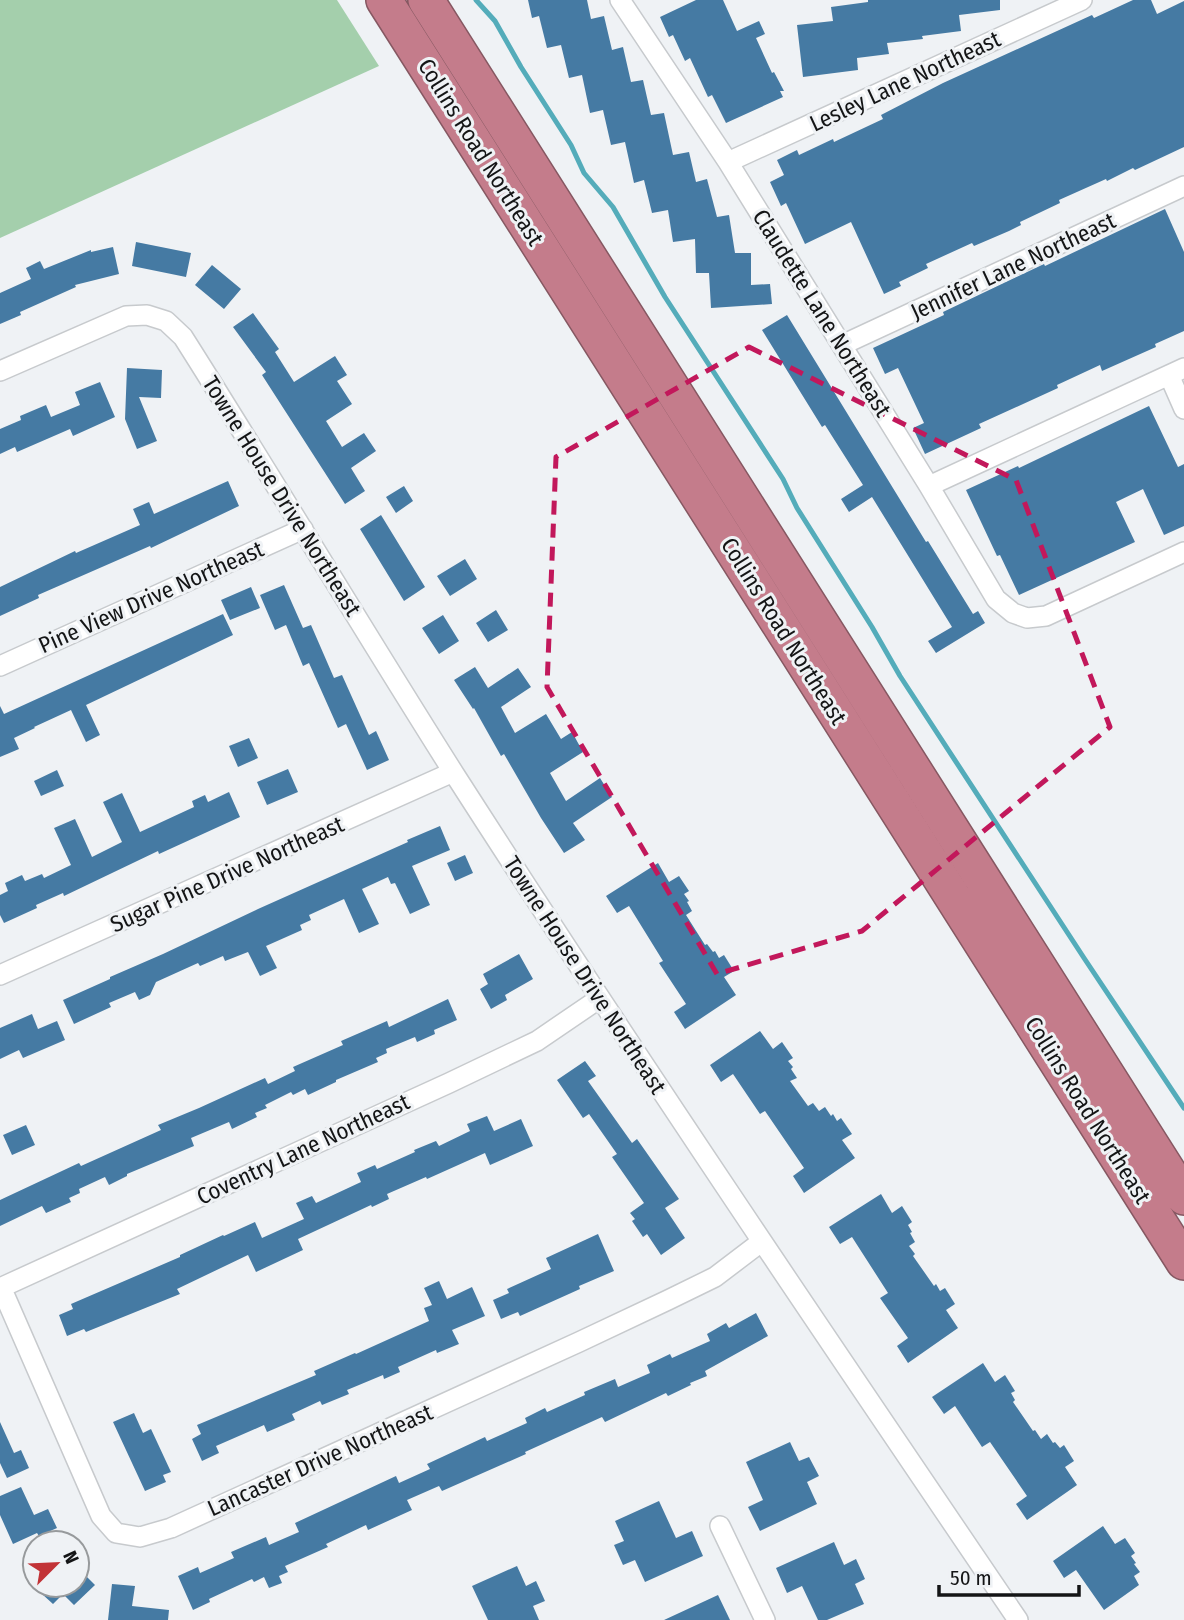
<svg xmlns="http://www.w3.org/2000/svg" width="1184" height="1620" font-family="'Fira Sans Condensed',sans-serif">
  <rect width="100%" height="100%" fill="#eff2f5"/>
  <path fill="#a4cfac" d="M0 0H337L379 66 0 238Z"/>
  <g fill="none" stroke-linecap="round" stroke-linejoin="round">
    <path stroke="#54acba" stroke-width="5" d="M476 0 495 21 521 67 571 145 584 173 613 207 665 297 783 479 797 508 872 627 900 676 1084 958 1184 1108"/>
  </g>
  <path fill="#457aa3" d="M528 0H587L591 19 604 16 612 50 623 47 631 82 643 80 651 115 664 113 673 155 689 152 696 182 707 179 717 217 729 215 735 253H751V285L770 284 772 304 711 308 709 273H696L695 239 673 242 668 210 652 213 644 180 634 183 625 142 611 145 603 110 590 113 582 75 569 78 561 45 547 48 539 16 532 18Z
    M696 0H723L737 31 759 21 765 34 756 38 772 73 774 72 784 91H780L783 97 726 123 712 95 708 97 690 58 685 61 673 35 669 37 660 17Z
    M868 0H1000V10L959 15 961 31 922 36 923 39 887 43 889 54 857 58 858 70 803 77 797 25 833 21 831 7 868 2Z
    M1133 0H1151L1157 14 1184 1V147L1135 170 1133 168 1107 181 1106 179 1059 200 1060 203 1020 222 1021 225 1009 231 974 246 972 243 926 264 928 268 899 282 901 286 884 294 851 222 805 244 786 203 781 206 770 182 784 175 777 160 797 150 799 155 833 139 834 142 883 119 881 115 943 83 1092 15 1094 18Z
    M1165 209 1184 252V331L1155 344 1156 347 1102 371 1100 365 1057 385 1058 388 979 424 981 428 925 454 913 428 924 423 898 368 885 374 873 348 944 315 943 312 1044 264 1045 266Z
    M136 242 191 253 186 277 132 266Z
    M113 247 119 274 75 285 76 287 20 312 21 315 0 324V293L31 279 26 268 40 261 44 269 91 250V252Z
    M212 265 241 289 224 309 195 285Z
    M253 313 279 349 275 352 294 382 335 356 347 375 337 381 352 404 326 421 342 447 364 433 376 451 351 468 365 491 345 504 262 375 266 372 233 327Z
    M787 315 926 542 928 541 973 614 978 611 985 623 936 653 928 641 952 627 872 497 849 512 841 499 863 485 825 425 822 427 762 330Z
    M127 368 162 370 161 398 139 397 157 441 137 449 125 419Z
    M100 382 115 417 73 436 70 429 17 452 15 447 0 454V429L21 420 20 416 46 405 51 417 80 405 75 392Z
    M1149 406 1178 467 1184 464V526L1164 535 1143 489 1116 502 1135 542 1019 595 1000 555 997 556 966 490 1018 466 1019 468Z
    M228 481 239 506 151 548 150 546 38 595 39 598 0 616V587L75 551 76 553 140 525 133 509 149 502 154 514Z
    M404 486 413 501 396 513 386 497Z
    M381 515 425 587 404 601 360 529Z
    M465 559 477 579 450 596 437 576Z
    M284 585 303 628 311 625 334 678 342 675 369 735 376 731 389 760 367 770 346 724 338 728 309 663 303 666 286 625 275 630 260 595Z
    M251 587 260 608 230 620 221 600Z
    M496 610 508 630 488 642 476 623Z
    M223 614 233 635 86 705 100 735 86 742 71 710 34 727 35 728 14 738 19 749 0 757V706L4 714Z
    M443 615 459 641 439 654 422 628Z
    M475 667 488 688 518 668 531 687 501 707 515 733 546 714 561 739 572 732 583 752 550 773 566 801 600 778 612 797 573 823 585 840 564 853 541 818 504 754 501 756 474 708 473 709 454 680Z
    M249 738 258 758 238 767 229 746Z
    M288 769 298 792 267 805 257 782Z
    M57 770 64 786 41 796 34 781Z
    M229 792 240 817 159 854 158 851 64 896 63 893 36 905 37 908 4 923 0 915V895L8 891 5 883 22 875 25 881 42 874 44 878 71 865 54 828 75 819 92 857 122 842 103 802 122 793 140 832 194 807 192 801 205 795 208 802Z
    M440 826 450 850 412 866 430 905 410 914 395 883 391 884 388 877 362 889 379 924 359 933 344 899 309 915 311 920 300 925 302 930 266 946 277 968 260 976 248 952 225 961 223 956 200 966 198 963 156 982 150 995 139 1000 135 992 109 1003 111 1007 74 1024 63 1000 110 979V977L163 954 258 909 408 842 407 840Z
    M465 855 473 873 455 881 447 863Z
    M658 863 669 882 679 876 689 891 684 894 689 901 687 902 692 911 686 915 705 945 707 944 713 952 715 951 719 958 724 955 734 971 724 977 736 995 685 1029 674 1012 686 1004 659 963 663 961 629 906 617 913 606 896Z
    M519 954 533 979 505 995 507 1000 491 1009 480 989 488 984 483 974Z
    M448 999 457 1020 434 1030 435 1034 417 1042 415 1037 386 1049 387 1053 376 1058 378 1062 336 1080V1082L308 1095 305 1089 293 1095 291 1092 265 1105 267 1108 255 1113 257 1117 232 1129 229 1122 191 1138 194 1146 127 1174V1176L109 1185 105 1177 79 1189 80 1193 69 1198 71 1202 46 1213 42 1206 0 1226V1200L79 1163 81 1166 161 1130 158 1125 199 1108 265 1078 268 1084 295 1071 293 1067 343 1045 341 1041 387 1021 389 1027Z
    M32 1014 38 1029 57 1021 65 1040 23 1058 19 1050 0 1059V1028Z
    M760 1031 773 1049 782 1042 793 1058 788 1061 793 1067 791 1069 797 1078 790 1081 808 1106 813 1103 819 1111 825 1107 831 1116 833 1114 837 1121 841 1118 852 1134 842 1140 855 1158 804 1193 793 1176 804 1168 765 1111 760 1114 733 1074 721 1082 710 1065Z
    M585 1061 596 1076 588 1081 632 1143 637 1139 679 1199 665 1208 685 1238 661 1255 647 1234 643 1237 632 1221 635 1219 630 1213 644 1203 612 1157 617 1154 589 1114 583 1118 557 1080Z
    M487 1116 494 1131 521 1119 533 1146 490 1165 485 1153 427 1179 426 1177 387 1194 389 1199 372 1207 371 1205 298 1239 303 1250 256 1272 248 1255 177 1289 180 1294 86 1332 84 1329 67 1336 59 1315 73 1309 71 1304 180 1257V1255L223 1235 224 1236 255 1222 262 1238 304 1219 296 1203 312 1196 316 1203 361 1182 357 1173 375 1165 377 1169 415 1152 414 1150 436 1141 439 1146 470 1131 467 1124Z
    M26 1125 35 1145 12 1155 3 1135Z
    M881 1194 892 1213 902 1206 912 1222 908 1225 912 1232 910 1233 915 1242 909 1246 915 1254 913 1256 934 1286 936 1284 940 1291 945 1288 955 1304 946 1310 958 1328 908 1363 897 1346 908 1338 880 1298 888 1293 852 1237 840 1244 829 1227Z
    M598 1234 614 1271 579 1286 580 1289 520 1316 518 1312 501 1319 493 1300 509 1293 507 1289 551 1269 546 1258Z
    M439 1281 447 1299 472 1287 485 1316 452 1330 459 1344 437 1353 436 1350 398 1367 400 1372 384 1379 383 1375 347 1390 349 1394 322 1405 320 1401 292 1414 295 1420 267 1432 264 1425 216 1446 219 1453 202 1461 192 1439 201 1434 197 1425 316 1375 314 1371 355 1353 356 1354 429 1321 424 1308 432 1305 424 1288Z
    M756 1313 768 1336 705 1371 707 1376 690 1383 691 1385 668 1396 666 1393 605 1422 602 1417 525 1452 526 1454 442 1491 439 1486 407 1500 412 1510 368 1530 366 1525 326 1544 328 1547 285 1566 288 1572 279 1576 282 1583 269 1588 264 1577 254 1582 252 1579 209 1599 210 1602 193 1610 178 1576 198 1567 200 1573 234 1558 231 1552 266 1537 269 1545 299 1532 295 1523 396 1476 399 1483 430 1469 427 1464 485 1437 487 1441 527 1423 525 1418 545 1408 547 1412 585 1395 584 1392 615 1379 618 1387 650 1373 647 1365 670 1354 672 1358 710 1341 707 1334 726 1323 729 1328Z
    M983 1363 995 1382 1005 1375 1015 1391 1011 1393 1015 1400 1013 1402 1033 1431 1035 1430 1041 1439 1047 1434 1053 1443 1055 1442 1060 1448 1064 1445 1074 1461 1065 1467 1077 1485 1027 1520 1016 1504 1027 1496 990 1442 982 1447 955 1406 944 1414 932 1397Z
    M134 1413 143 1433 151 1429 171 1472 163 1475 166 1482 145 1491 113 1422Z
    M0 1422 14 1453 21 1450 29 1468 7 1478 0 1463Z
    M790 1442 799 1461 809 1457 819 1476 807 1482 817 1504 760 1531 748 1507 763 1500 746 1462Z
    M21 1487 34 1515 48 1509 57 1528 39 1536 37 1533 13 1544 0 1515V1496Z
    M659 1501 676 1538 692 1531 703 1556 645 1582 635 1560 623 1565 614 1545 624 1541 615 1521Z
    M1103 1526 1115 1544 1125 1538 1135 1553 1131 1556 1136 1563 1134 1564 1140 1572 1134 1576 1139 1585 1104 1610 1076 1570 1064 1578 1053 1561Z
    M834 1542 844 1565 856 1559 865 1579 855 1584 864 1604 827 1620H818L802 1586 787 1593 776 1568Z
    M517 1566 526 1586 536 1581 545 1601 533 1606 539 1620H488L472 1586Z
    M77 1567 95 1585 74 1605 63 1594 53 1604 42 1594 51 1585H77Z
    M112 1584 135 1586 132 1606 169 1610 168 1620H108Z
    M718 1595 730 1620H664Z"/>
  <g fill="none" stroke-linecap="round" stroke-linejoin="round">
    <g stroke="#c7cacd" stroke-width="22">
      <path id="minor" d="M620 0 728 162 929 486 996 599 1013 613 1027 618 1046 616 1184 552
        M728 162 1082 0
        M842 345 1184 186
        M0 371 126 316 147 315 166 321 183 337C275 482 363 630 455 775 638 1060 828 1340 1018 1620
        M1169 375 1184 409
        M929 486 1184 368
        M0 666 303 529
        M0 975 453 772
        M1 1287 101 1516 116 1533 140 1537 171 1528 579 1342 668 1300 715 1277 761 1242
        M0 1288 449 1083 537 1041 600 998
        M720 1526 765 1620"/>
    </g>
    <g stroke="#865862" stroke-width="38">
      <path id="motorway" d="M384 0 1184 1262
        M426 0 1184 1197"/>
    </g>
    <use href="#minor" stroke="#fff" stroke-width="19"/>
    <use href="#motorway" stroke="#c47c8b" stroke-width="35"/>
  </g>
  <path fill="none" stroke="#c2185b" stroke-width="5" stroke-dasharray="14 9" stroke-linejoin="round" d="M749 347 1016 480 1110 727 862 931 717 974 547 687 556 457Z"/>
  <g text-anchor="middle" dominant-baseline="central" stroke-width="6" stroke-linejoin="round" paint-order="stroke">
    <g font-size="23" fill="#141516" stroke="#eff2f5">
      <text transform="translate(905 81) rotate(-25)">Lesley Lane Northeast</text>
      <text transform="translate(481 152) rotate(58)">Collins Road Northeast</text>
      <text transform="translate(1013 266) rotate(-25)">Jennifer Lane Northeast</text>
      <text transform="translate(822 313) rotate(58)">Claudette Lane Northeast</text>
      <text transform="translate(282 496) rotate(58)">Towne House Drive Northeast</text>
      <text transform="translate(151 597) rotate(-24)">Pine View Drive Northeast</text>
      <text transform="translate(784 631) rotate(58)">Collins Road Northeast</text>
      <text transform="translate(227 874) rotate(-24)">Sugar Pine Drive Northeast</text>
      <text transform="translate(585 975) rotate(57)">Towne House Drive Northeast</text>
      <text transform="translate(1088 1110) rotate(58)">Collins Road Northeast</text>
      <text transform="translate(303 1149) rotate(-25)">Coventry Lane Northeast</text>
      <text transform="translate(320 1460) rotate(-24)">Lancaster Drive Northeast</text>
    </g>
  </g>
  <g transform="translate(56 1564) rotate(66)"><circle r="33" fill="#eff2f5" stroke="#979a9c" stroke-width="2"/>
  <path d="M0-5L12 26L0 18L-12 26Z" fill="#c23337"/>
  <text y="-10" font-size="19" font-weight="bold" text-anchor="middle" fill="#141516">N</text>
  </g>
  <path d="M939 1585v10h140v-10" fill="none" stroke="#141516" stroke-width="3.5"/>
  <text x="950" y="1585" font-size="21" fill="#141516" stroke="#eff2f5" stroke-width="5" paint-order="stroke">50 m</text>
</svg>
